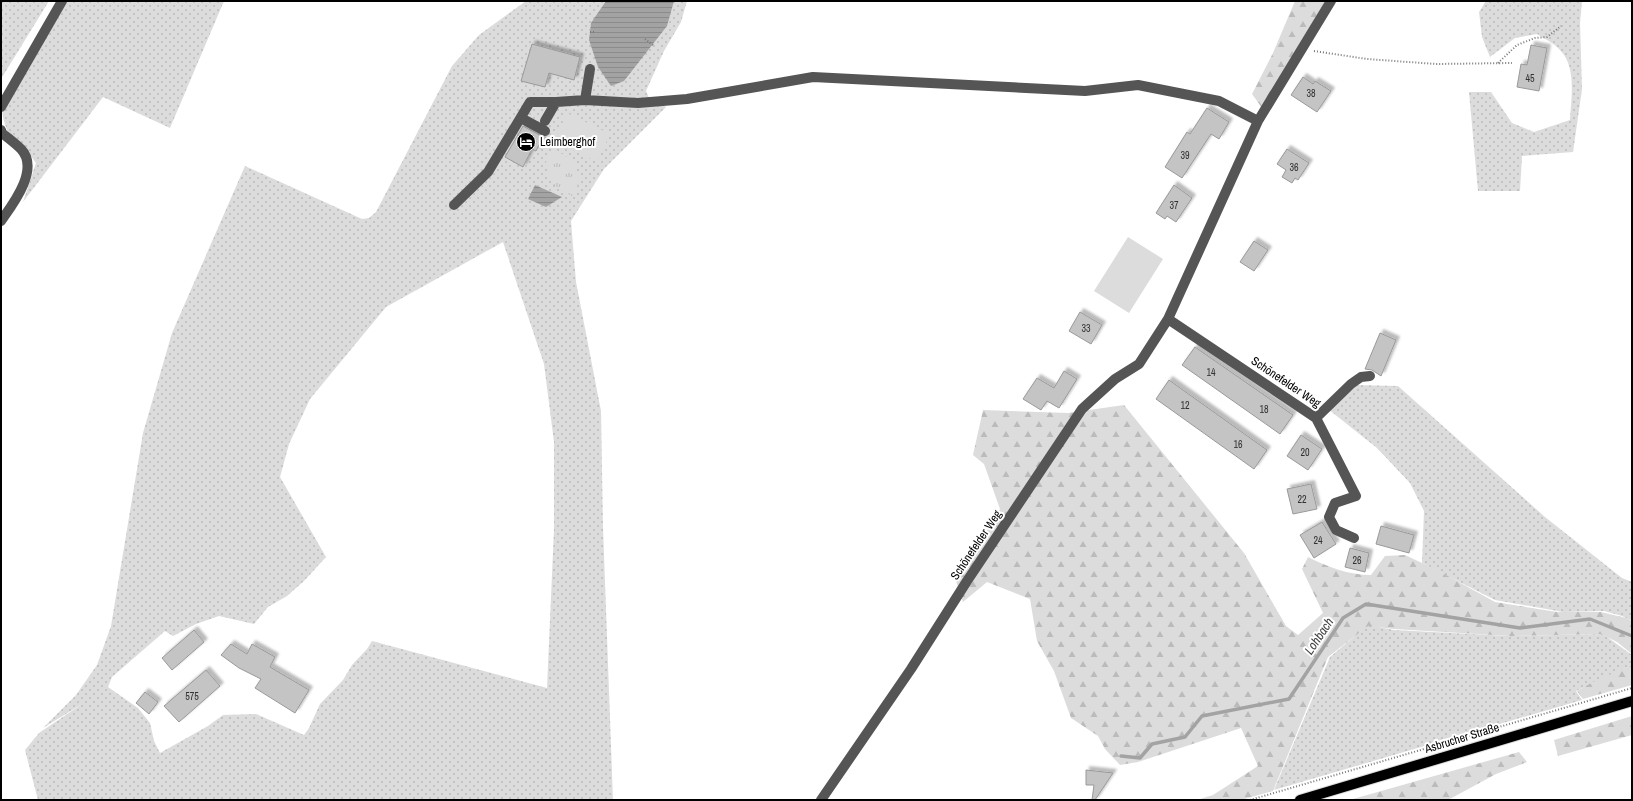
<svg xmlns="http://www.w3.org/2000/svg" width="1633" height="801" font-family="'Archivo Narrow',sans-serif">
  <defs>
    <pattern id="grass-dots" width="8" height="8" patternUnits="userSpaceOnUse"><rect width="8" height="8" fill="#dcdcdc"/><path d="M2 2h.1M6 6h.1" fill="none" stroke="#bbb" stroke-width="1.8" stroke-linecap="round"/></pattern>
    <pattern id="forest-firs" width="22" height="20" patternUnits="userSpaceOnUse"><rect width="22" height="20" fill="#dcdcdc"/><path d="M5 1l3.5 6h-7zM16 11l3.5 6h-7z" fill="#bbb"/></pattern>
    <pattern id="park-tufts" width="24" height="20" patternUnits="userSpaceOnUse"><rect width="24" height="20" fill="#dcdcdc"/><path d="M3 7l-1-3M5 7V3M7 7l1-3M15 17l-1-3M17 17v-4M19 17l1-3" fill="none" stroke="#bbb"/></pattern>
    <pattern id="water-rules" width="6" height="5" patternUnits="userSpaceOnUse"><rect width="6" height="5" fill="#a3a3a3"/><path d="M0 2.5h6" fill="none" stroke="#8b8b8b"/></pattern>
    <filter id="shadow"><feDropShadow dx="3.5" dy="-3.5" stdDeviation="1" flood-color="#0004"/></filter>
  </defs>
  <rect width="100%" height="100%" fill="#fff"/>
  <path fill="url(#grass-dots)" fill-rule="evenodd" d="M1 1H49L1 79Z
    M64 1H224L170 128 103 97 23 202 36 163 23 145 8 133 3 118 2 106Z
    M526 1H687L681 22 664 51 646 91 649 98 666 107 604 169 571 221 576 282 601 411 603 528 613 800H38L25 750 39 733 82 704 43 728 76 695 97 665 111 626 143 433 172 333 245 166 362 219 369 218 376 212 452 66 479 35ZM503 242 544 364 554 442V529L547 688 372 641 367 649 352 665 343 680 320 704 309 728 304 735 256 714 223 715 208 726 160 753 154 741 150 723 138 708 108 687 112 677 165 631 173 636 196 624 219 616 254 624 268 607 287 596 304 581 326 557 280 477 289 444 310 399 386 307Z
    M1486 1H1582L1580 23 1582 89 1573 152 1522 156 1520 191H1478L1469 92H1491L1512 123 1534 132 1570 120C1571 99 1577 67 1560 50 1554 43 1545 39 1537 34L1515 38 1490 57 1482 37 1479 12Z
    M1355 385 1398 386 1545 517 1622 578 1632 582V621L1622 616 1604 611 1563 612 1495 600 1422 563 1424 511 1410 483 1377 448 1328 409Z
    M1368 625 1394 630 1509 636 1603 634 1632 655V665L1576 691 1582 700 1274 790 1330 657Z"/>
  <path fill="url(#forest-firs)" d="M1295 1H1325L1262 108 1252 94 1273 53Z
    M1124 405 1244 553 1286 626 1298 635 1323 613 1302 569 1308 557C1328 567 1348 575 1371 575L1385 556 1405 555 1439 571 1495 602 1557 612H1601L1626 618 1632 621V654L1617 642 1601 634 1510 636 1394 629 1368 626 1328 657 1273 791 1241 800H1197L1213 795 1258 766 1241 728 1138 762 1120 765 1105 749 1098 736 1071 718 1054 671 1037 641 1030 599 987 582 963 602 956 581 1000 509 984 464 973 455 983 410 1068 413Z
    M1632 665V685L1583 699 1577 691 1593 682Z
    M1632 716V735L1558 756 1554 740Z
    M1519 752 1527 762 1496 774 1448 800 1353 799Z"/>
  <path fill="url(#park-tufts)" d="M553 149 573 160 580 181 572 196 552 184 545 164Z"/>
  <path fill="#dcdcdc" d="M567 113 610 134 597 162 554 141Z
    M1128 237 1163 259 1129 313 1094 291Z"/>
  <path fill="url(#water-rules)" d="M606 1H674L667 26 624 81 611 86 598 67 589 40 591 23Z
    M535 185 562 197 546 207 528 199Z"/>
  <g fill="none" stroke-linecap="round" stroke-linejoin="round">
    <path stroke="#a3a3a3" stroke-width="3.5" d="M1121 756 1140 758 1152 744 1185 737 1202 716 1289 699 1343 618 1366 604 1520 628 1590 619 1632 636"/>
  </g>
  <path fill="#c4c4c4" stroke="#999" filter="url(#shadow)" d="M532 44 580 57 574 80 549 73 545 87 521 81Z
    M1531 45 1547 48 1539 91 1517 87 1521 64 1527 65Z
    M1303 77 1313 84 1315 81 1331 91 1317 112 1291 95Z
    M1207 108 1229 122 1219 139 1211 134 1182 178 1165 167 1187 132 1190 134Z
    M523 126 543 137 536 151 532 149 523 167 505 157Z
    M1287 149 1309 163 1298 180 1295 178 1292 183 1282 177 1286 170 1277 164Z
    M1174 185 1192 198 1176 222 1167 216 1165 219 1156 213Z
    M1254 241 1268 250 1254 271 1240 262Z
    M1080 312 1102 325 1091 344 1069 331Z
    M1380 333 1396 340 1381 376 1372 370 1365 369Z
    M1195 347 1293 415 1280 434 1182 365Z
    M1064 371 1077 379 1059 408 1047 401 1041 410 1023 399 1037 378 1054 388Z
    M1169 380 1267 450 1254 469 1156 399Z
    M1301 435 1322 449 1308 470 1287 456Z
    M1311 484 1317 509 1293 514 1287 489Z
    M1322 522 1336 544 1314 558 1300 535Z
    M1381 526 1414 535 1409 553 1376 544Z
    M1350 548 1369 553 1365 572 1345 567Z
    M194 630 204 642 172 670 162 658Z
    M231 644 247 654 252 644 275 657 270 667 309 690 295 713 255 688 261 679 239 668 221 655Z
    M206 670 220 686 179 722 164 706Z
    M145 692 158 702 149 714 136 703Z
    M1086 770 1113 773 1095 800H1092L1094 785H1086Z"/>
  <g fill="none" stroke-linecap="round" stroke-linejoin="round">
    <g stroke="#dbdbdb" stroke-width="12">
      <path id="major" d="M1300 800 1632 701"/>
    </g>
    <path stroke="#777" stroke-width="2" stroke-dasharray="1 2" stroke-linecap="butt" d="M590 32H595
      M645 39 653 45
      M1314 51 1367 59 1436 64 1512 63
      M1498 63 1517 45 1535 38 1547 37 1561 26
      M1250 800 1632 688"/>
    <path stroke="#555" stroke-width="10" d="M585 100 590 69
      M1 107 62 1
      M521 118 545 131
      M545 121 556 102
      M1 130 2 133C8 138 15 143 21 149 40 169 13 204 1 221
      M454 205 488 172 530 102H556L585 100 638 103 687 99 813 77 1085 91 1138 85 1219 101 1258 121
      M1168 319 1316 418 1356 496 1335 503 1329 517 1336 530 1354 538
      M1316 418 1351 384 1361 377 1370 376
      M821 800 911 669 967 581 1082 409 1115 379 1139 364 1168 319 1258 121 1331 1"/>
    <use href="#major" stroke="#000" stroke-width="10"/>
  </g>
  <defs>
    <g id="hotel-disc" transform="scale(1)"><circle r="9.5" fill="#000" stroke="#fff"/><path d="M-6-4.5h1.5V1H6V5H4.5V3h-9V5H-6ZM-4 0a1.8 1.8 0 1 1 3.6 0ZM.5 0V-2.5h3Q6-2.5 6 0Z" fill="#fff"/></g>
  </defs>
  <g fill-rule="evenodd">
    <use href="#hotel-disc" x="526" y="142"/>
  </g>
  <g text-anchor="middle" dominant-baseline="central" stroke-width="4" stroke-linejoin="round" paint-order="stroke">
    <g font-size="10" fill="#313131">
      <text x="1530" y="78">45</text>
      <text x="1311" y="93">38</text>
      <text x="1185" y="155">39</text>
      <text x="1294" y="167">36</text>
      <text x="1174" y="205">37</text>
      <text x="1086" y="328">33</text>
      <text x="1211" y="372">14</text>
      <text x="1185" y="405">12</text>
      <text x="1264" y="409">18</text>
      <text x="1238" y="444">16</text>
      <text x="1305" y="452">20</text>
      <text x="1302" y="499">22</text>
      <text x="1318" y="540">24</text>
      <text x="1357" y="560">26</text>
      <text x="192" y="696">575</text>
    </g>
    <g font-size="12" fill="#000" stroke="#fff" text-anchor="start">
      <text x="540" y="142">Leimberghof</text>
    </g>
    <g font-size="12" fill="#000" stroke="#fff">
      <text transform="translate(1286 382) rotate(34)">Schönefelder Weg</text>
      <text transform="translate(976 545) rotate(-56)">Schönefelder Weg</text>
      <text transform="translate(1462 738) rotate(-17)">Asbrucher Straße</text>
    </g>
    <g font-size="13" font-style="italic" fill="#444" stroke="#fff">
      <text transform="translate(1319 636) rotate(-56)">Lohbach</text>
    </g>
  </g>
  <rect width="1633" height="801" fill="none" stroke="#000000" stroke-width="4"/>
</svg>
